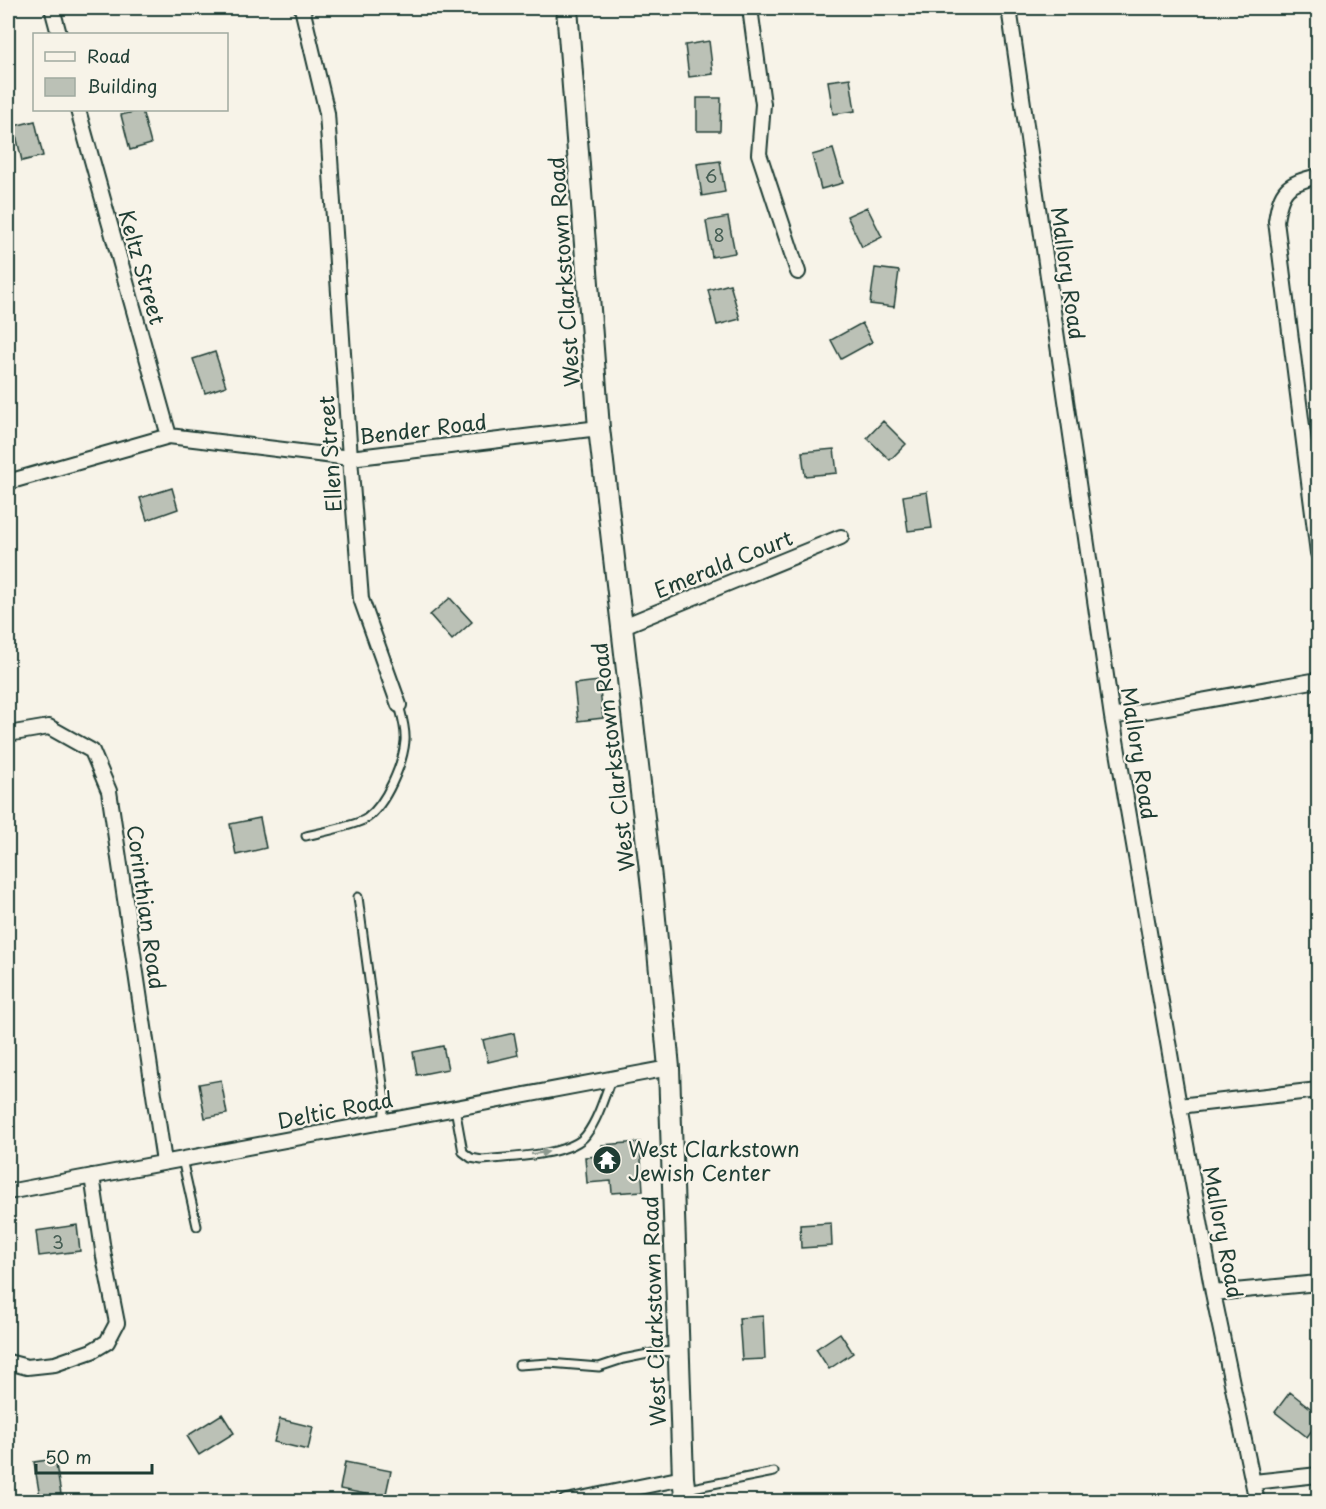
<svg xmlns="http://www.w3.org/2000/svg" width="1326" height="1509" font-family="'Playpen Sans',sans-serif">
  <rect width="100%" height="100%" fill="#f7f3e8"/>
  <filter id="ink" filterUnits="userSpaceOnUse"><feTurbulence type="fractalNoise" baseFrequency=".0167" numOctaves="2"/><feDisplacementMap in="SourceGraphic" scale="12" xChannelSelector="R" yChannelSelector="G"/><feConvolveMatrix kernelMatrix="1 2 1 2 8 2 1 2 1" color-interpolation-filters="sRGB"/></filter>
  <g filter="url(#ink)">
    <path fill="#bbc1b6" stroke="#1f3d34" stroke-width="1.5" d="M709 41 713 74 689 77 685 45Z
      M850 78 855 111 833 114 828 81Z
      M697 98H721L720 131H697Z
      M142 110 151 144 130 150 121 115Z
      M35 121 43 156 22 161 14 126Z
      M833 149 843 183 821 189 812 155Z
      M720 161 725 192 702 196 697 164Z
      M867 207 882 237 862 247 847 216Z
      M728 217 735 253 712 257 706 221Z
      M875 268 899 271 894 307 870 304Z
      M730 284 740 319 717 325 708 290Z
      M862 323 872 342 841 359 831 340Z
      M215 352 226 386 205 393 193 359Z
      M883 421 906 444 890 460 867 438Z
      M834 449 837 473 805 476 802 452Z
      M172 488 178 509 147 520 140 498Z
      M927 492 932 528 908 531 903 496Z
      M450 598 472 622 452 640 430 615Z
      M599 681 603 718 578 721 574 684Z
      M260 818 266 848 236 855 230 824Z
      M514 1033 518 1055 488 1062 483 1040Z
      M443 1046 448 1069 417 1075 413 1052Z
      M221 1080 227 1114 205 1118 199 1084Z
      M640 1142 643 1191 612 1193 611 1181 587 1183 585 1157 603 1156 602 1145Z
      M831 1223 832 1246 801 1248 800 1225Z
      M77 1225 80 1251 39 1256 36 1231Z
      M763 1316 765 1359 742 1360 739 1318Z
      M840 1333 853 1353 829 1369 816 1349Z
      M1290 1392 1318 1414V1422L1307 1437 1275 1412Z
      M222 1414 234 1433 199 1455 187 1436Z
      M280 1419 313 1427 308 1450 274 1442Z
      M55 1459 61 1494 40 1497 34 1462Z
      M345 1462 391 1471 385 1498 340 1489Z"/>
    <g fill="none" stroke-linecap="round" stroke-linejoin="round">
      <g stroke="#1f3d34" stroke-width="11">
        <path id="lane" d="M306 836C319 833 358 825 367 818 386 804 403 764 405 741 406 729 402 716 399 705
          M358 897 385 1100 383 1122
          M455 1108 463 1152 471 1158 482 1160C507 1157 571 1156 586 1135 598 1119 604 1098 611 1079
          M182 1159 197 1226
          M519 1365 549 1363 599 1367 623 1359 658 1352 676 1351
          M687 1489 774 1472"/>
      </g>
      <g stroke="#1f3d34" stroke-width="18">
        <path id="street" d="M52 8 59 34
          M302 8 327 113 350 458 361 599 399 705
          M750 8 763 104 759 154 798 272
          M1009 8 1112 717 1179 1106 1213 1293 1257 1502
          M78 110 169 436
          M1318 176C1287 184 1281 188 1276 221L1318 553
          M8 482 169 436 350 458 599 428
          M621 627 841 537
          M1112 717 1318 680
          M8 734 49 727 92 751 109 791 164 1162
          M1179 1106 1318 1090
          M8 1192 669 1068
          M1213 1293 1318 1283
          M8 1362 27 1367 55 1364 92 1351 107 1342 117 1323 104 1257 92 1176
          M1254 1482 1318 1475
          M566 1502 683 1478"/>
      </g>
      <g stroke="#1f3d34" stroke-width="24">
        <path id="secondary" d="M567 8 599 428 652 887 669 1068 683 1478 686 1502"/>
      </g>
      <use href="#lane" stroke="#f7f3e8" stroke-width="7"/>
      <use href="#street" stroke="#f7f3e8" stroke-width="14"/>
      <use href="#secondary" stroke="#f7f3e8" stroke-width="20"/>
    </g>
    <defs><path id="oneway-solid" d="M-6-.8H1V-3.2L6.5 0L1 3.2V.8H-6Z" transform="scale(1.5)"/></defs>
    <use fill="#8b988e" href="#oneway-solid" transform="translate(540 1153) rotate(-7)"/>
  </g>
  <defs>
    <g id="temple-disc" transform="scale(1.5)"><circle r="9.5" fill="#1f3d34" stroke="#f7f3e8"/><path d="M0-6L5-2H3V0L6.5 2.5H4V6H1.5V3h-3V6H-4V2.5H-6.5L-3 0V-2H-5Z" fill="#fff"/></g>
  </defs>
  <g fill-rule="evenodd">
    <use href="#temple-disc" x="607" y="1160"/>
  </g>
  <g text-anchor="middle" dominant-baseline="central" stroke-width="4.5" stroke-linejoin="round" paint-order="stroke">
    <g font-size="18" fill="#465e54">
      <text x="711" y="175">6</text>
      <text x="719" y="234">8</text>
      <text x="58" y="1241">3</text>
    </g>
    <g font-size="21" fill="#1f3d34" stroke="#f7f3e8">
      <text transform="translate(143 267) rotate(74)">Keltz Street</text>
      <text transform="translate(563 272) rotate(-94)">West Clarkstown Road</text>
      <text transform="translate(1069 273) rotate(82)">Mallory Road</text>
      <text transform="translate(423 428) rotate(-7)">Bender Road</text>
      <text transform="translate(329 454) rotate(-94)">Ellen Street</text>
      <text transform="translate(723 563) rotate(-22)">Emerald Court</text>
      <text transform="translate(1140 753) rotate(81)">Mallory Road</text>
      <text transform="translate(612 757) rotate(-97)">West Clarkstown Road</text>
      <text transform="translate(147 907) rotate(82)">Corinthian Road</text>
      <text transform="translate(335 1109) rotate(-11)">Deltic Road</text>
      <text transform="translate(1224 1232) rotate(79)">Mallory Road</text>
      <text transform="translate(653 1311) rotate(-92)">West Clarkstown Road</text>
    </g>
    <g font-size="21" fill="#1f3d34" stroke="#f7f3e8" text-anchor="start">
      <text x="628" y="1148">West Clarkstown<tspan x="628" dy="24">Jewish Center</tspan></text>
    </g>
  </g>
  <rect width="1326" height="1509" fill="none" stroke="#f7f3e8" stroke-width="30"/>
  <rect x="15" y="15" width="1296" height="1479" fill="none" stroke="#1f3d34" stroke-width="2" filter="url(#ink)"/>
  <rect x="33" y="33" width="195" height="78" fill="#f7f3e8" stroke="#a1aaa0" stroke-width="1.5"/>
  <rect x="45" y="52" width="30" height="9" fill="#f7f3e8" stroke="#a1aaa0" stroke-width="1.5"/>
  <text x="87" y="63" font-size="18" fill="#1f3d34">Road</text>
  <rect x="45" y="78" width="30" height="18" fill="#bbc1b6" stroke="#a1aaa0" stroke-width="1.5"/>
  <text x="87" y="93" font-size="18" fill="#1f3d34">Building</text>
  <path d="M36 1464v9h116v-9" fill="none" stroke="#1f3d34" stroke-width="3"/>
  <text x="45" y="1464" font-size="18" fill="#1f3d34" stroke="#f7f3e8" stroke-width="4.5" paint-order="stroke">50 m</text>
</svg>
